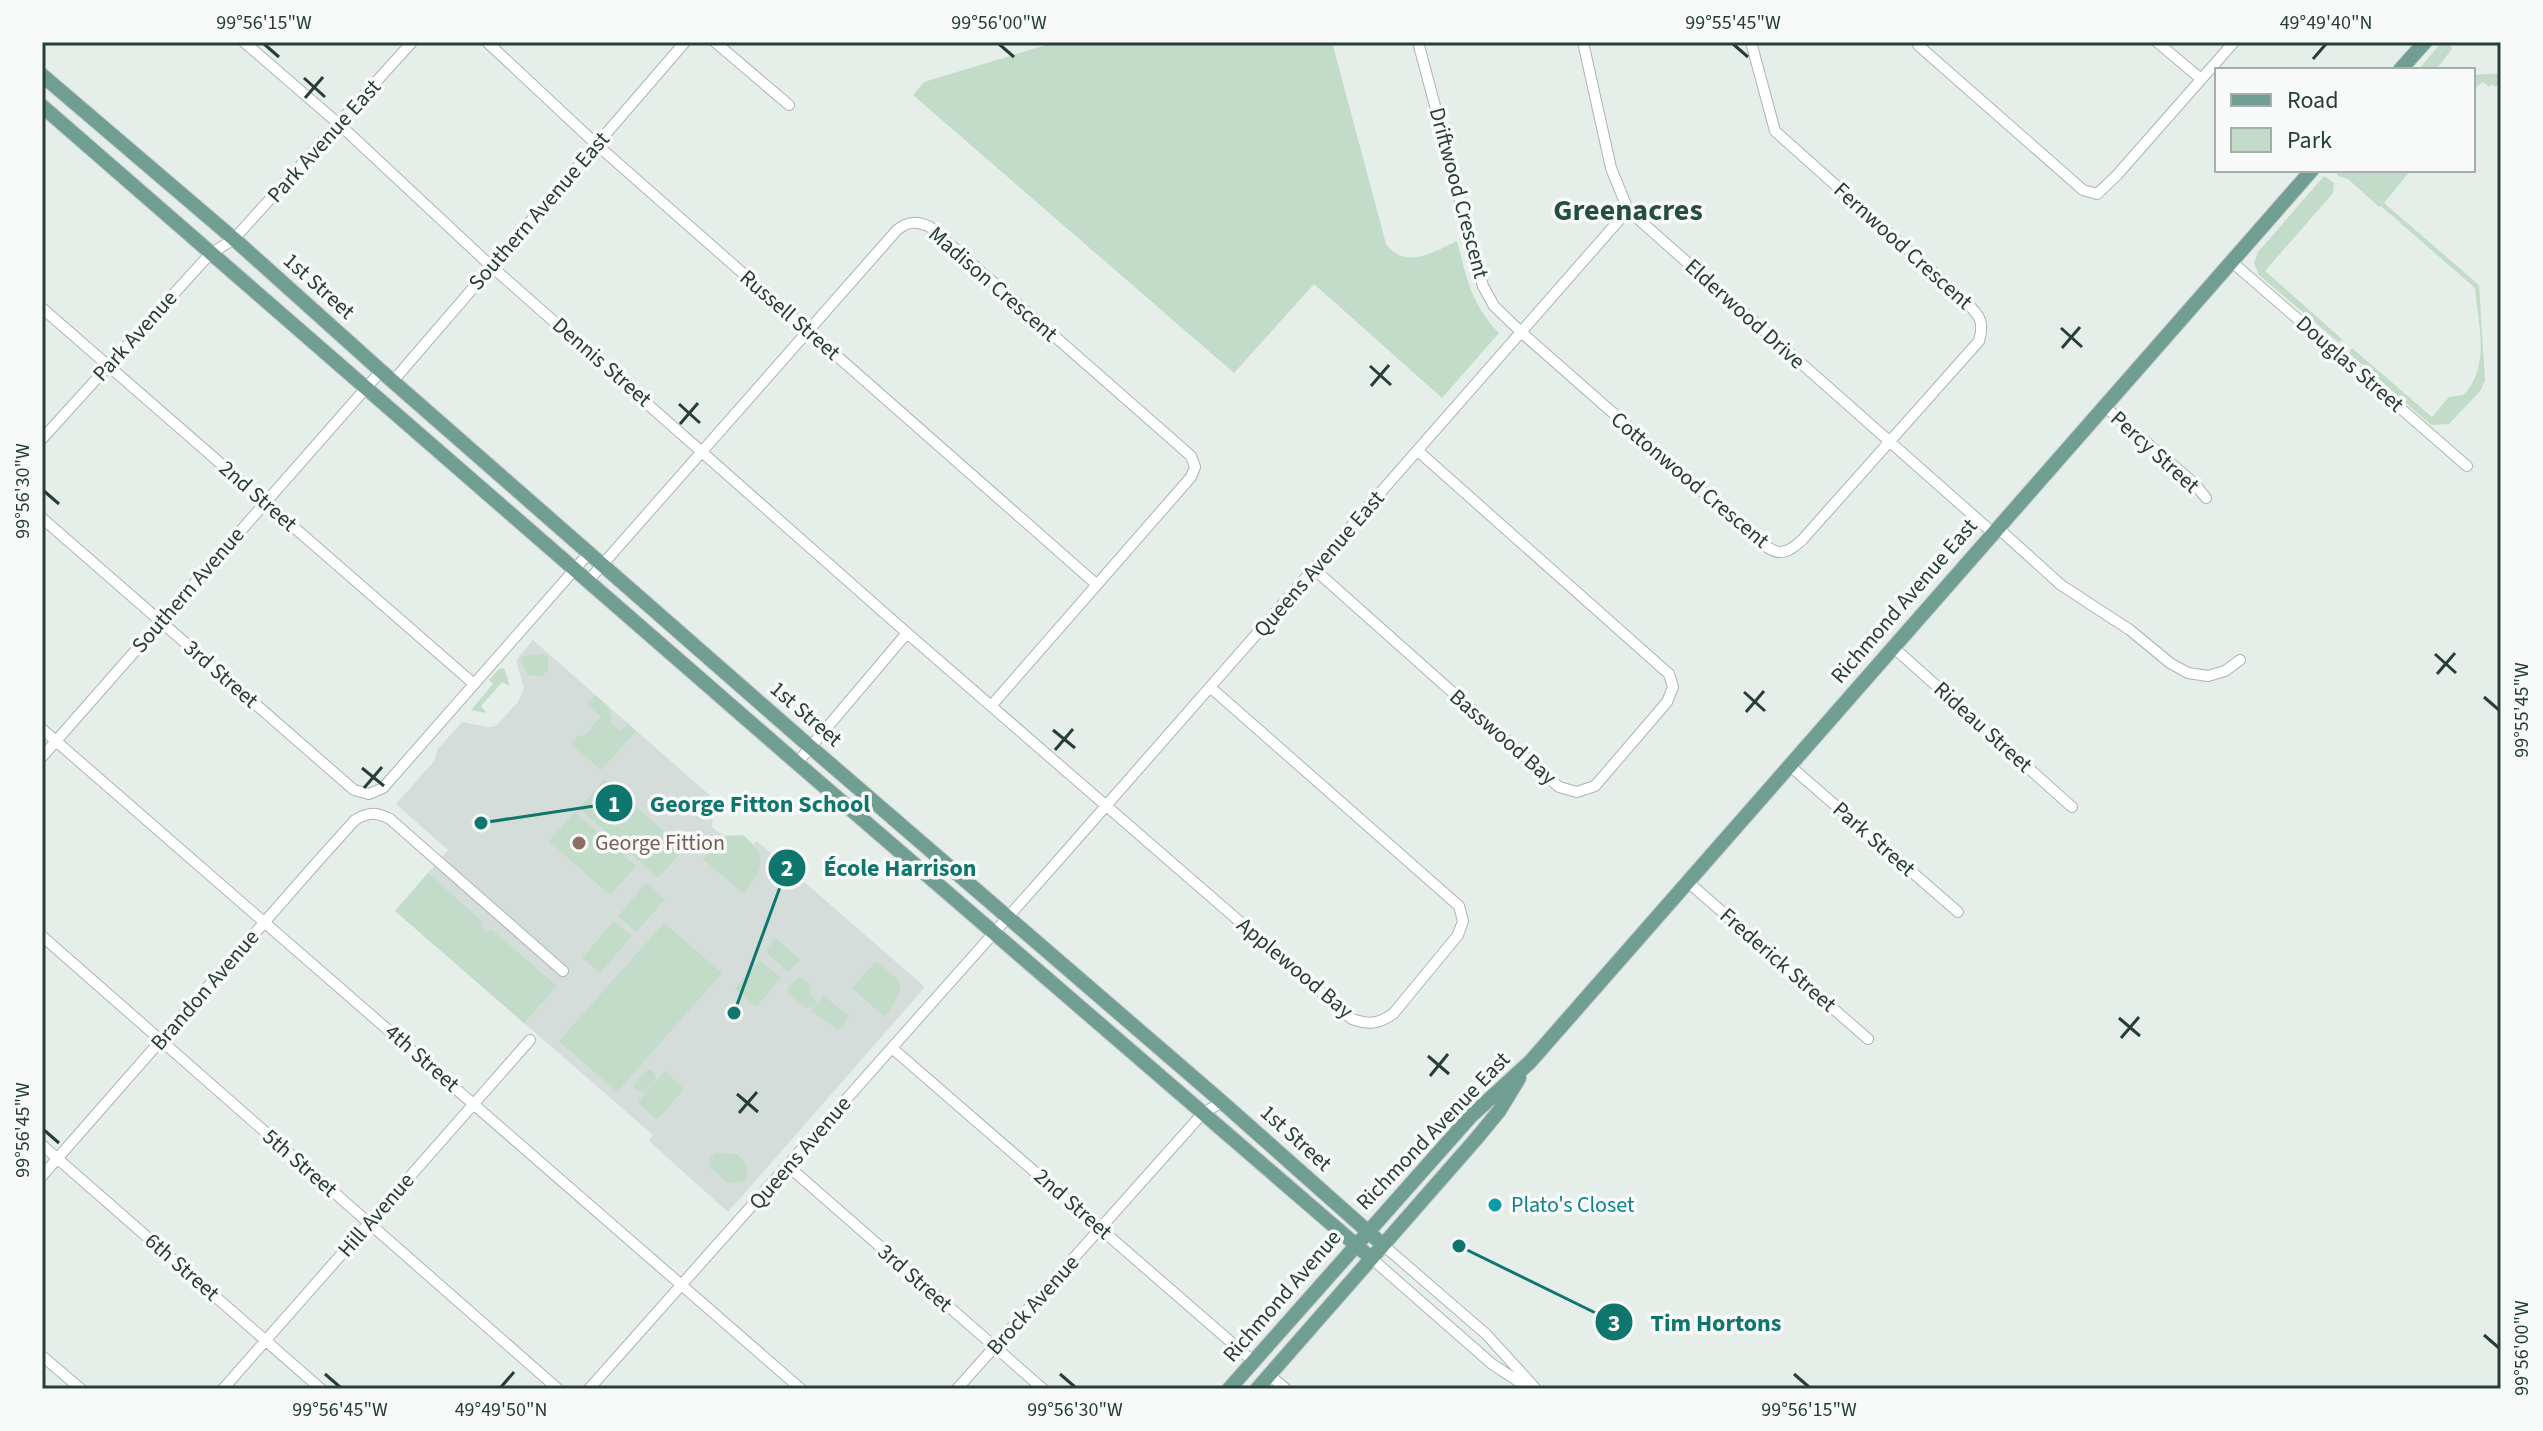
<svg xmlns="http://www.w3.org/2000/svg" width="2543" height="1431" font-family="'Source Sans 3',sans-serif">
  <rect width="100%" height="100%" fill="#e6eeea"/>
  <path fill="#d4ddd9" d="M533 640 714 799 712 827 723 836 714 847 743 835 753 844 757 841 925 987 728 1212 649 1141 653 1135 395 911 448 850 396 804 435 760 437 750 462 722 488 727 496 726 518 702 524 688 516 660Z"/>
  <path fill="#c2dcc9" d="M1056 42H1332L1386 244C1406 270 1433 252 1457 241 1467 279 1471 304 1499 333L1442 398 1314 284 1234 373 913 95 924 82Z
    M2442 42 2450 43 2452 49 2436 70H2418Z
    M2501 73V83L2495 87 2492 84 2489 87 2483 82 2473 90 2475 75Z
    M2335 170H2411L2384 203 2479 285 2485 380 2481 390 2449 424 2431 425 2349 353 2352 348 2432 417 2449 397 2463 395C2491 368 2478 323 2475 288L2381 206 2379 207 2348 179 2338 176Z
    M2324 176 2334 183 2333 193 2265 271 2343 340 2338 342 2259 275 2254 263 2258 252Z
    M543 654 548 658V670L542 676 527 675 521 658 523 656Z
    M504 668 510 686 502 682 481 706 487 713 471 710 493 684 489 680 499 669Z
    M595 695 606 704 612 718 610 721 619 730 628 726 626 722 636 731 601 770 571 744 579 735 583 737 601 717 587 704Z
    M605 779 684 849 658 878 579 808Z
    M575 812 636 866 610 895 549 841Z
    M743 835C769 859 764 868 743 893L703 859 723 836Z
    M428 873 484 923 481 926 488 932 491 929 557 986 524 1023 395 911Z
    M646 883 665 899 636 932 618 916Z
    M614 921 632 936 600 973 582 958Z
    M664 923 722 973 617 1092 559 1041Z
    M776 938 800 960 788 972 765 951Z
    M760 960 781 978 756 1007 735 988Z
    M876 961 898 980 901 986 897 998 885 1017 852 988Z
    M800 976 810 984 812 996 817 1002 813 1007 805 1008 788 993V987Z
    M824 996 849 1016 838 1030 811 1011Z
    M651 1070 655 1074 656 1080 644 1093 634 1089V1084L646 1071Z
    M665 1071 684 1089 657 1120 638 1102Z
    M715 1153 737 1154 746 1164 747 1176 742 1182 728 1183 710 1167 709 1160Z"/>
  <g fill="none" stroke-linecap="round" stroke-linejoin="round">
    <g stroke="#a9b6b1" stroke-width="12">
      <path id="minor" d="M244 42 340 125 491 266 907 633 1352 1019C1369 1025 1378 1024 1393 1014L1458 935 1463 921 1459 906 1210 687
        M487 42 596 144 1096 584
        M715 42 789 105
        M1418 42 1483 286 1494 306 1521 332 1755 538C1776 555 1783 558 1803 539L1979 341C1985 321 1979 315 1965 301L1775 131 1751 42
        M1583 42 1611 168 1628 210 1993 533
        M1917 42 1919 46 2083 190 2097 194 2117 175 2234 42
        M2157 42 2201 79
        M2232 262 2467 466
        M42 308 474 684
        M393 381 685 42
        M2104 406 2195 484 2206 498
        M42 439 210 254 234 239 412 42
        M42 518 354 790 369 794 383 788 589 553
        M1998 528 2061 585 2130 630 2170 663 2188 673 2208 676 2225 671 2240 660
        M1314 569 1559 787 1577 792 1595 786 1667 702 1673 687 1669 674 1418 451
        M588 581 897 230C908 221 917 221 930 227L1191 456 1195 467 1191 477 991 706
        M1893 647 2072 807
        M42 729 801 1389
        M42 757 381 371
        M797 763 907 633
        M1790 766 1958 912
        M1688 882 1868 1039
        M42 936 558 1389
        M892 1048 1254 1362
        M42 1145 321 1389
        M788 1166 1043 1389
        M42 1176 318 861 355 820C368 812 376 812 390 819L563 971
        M1383 1245 1486 1334 1536 1389
        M1371 1258 1492 1364 1530 1389
        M42 1356 81 1389
        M1269 1375 1286 1389
        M223 1389 530 1040
        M589 1389 1055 864 1628 210
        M957 1389 1203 1113 1222 1102"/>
    </g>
    <g stroke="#c3c9c7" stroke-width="16">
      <path id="major" d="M2400 70 2425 42
        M42 75 234 239 381 371 800 738 1222 1102 1383 1245
        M42 106 797 763 1371 1258
        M1229 1389 1471 1116 1530 1062 2312 170
        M1257 1389 1476 1139 1499 1111 1519 1078"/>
    </g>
    <use href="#minor" stroke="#fff" stroke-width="10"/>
    <use href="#major" stroke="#709e92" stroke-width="14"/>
  </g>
  <path fill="none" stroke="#273e38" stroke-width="3" d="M264 44 279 57M999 44 1014 57M1733 44 1748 57M2313 59 2326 44M304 78 325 97M305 98 323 77M2061 328 2082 347M2062 348 2080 327M1370 366 1391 385M1371 386 1389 365M679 404 700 423M680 424 698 403M44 491 59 504M2435 654 2456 673M2437 674 2455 653M1744 692 1765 711M2484 697 2499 710M1746 712 1764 691M1053 730 1075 748M1055 750 1073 729M362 768 384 786M364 788 382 767M2119 1018 2140 1036M2121 1038 2139 1017M1428 1056 1449 1074M1430 1076 1448 1054M737 1094 758 1112M739 1113 757 1092M44 1130 59 1143M2484 1335 2499 1348M325 1374 340 1387M1060 1374 1075 1387M1794 1374 1809 1387M501 1387 514 1372"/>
  <circle fill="#8d6e63" stroke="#f7faf8" stroke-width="3" cx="579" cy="843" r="8"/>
  <circle fill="#0f9aa8" stroke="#f7faf8" stroke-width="3" cx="1495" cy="1205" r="8"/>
  <g text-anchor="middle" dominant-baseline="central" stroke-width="7" stroke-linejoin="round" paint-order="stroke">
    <g font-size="22" fill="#273e38" stroke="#f7faf8">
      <text transform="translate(324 141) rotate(-48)">Park Avenue East</text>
      <text transform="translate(1459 193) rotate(75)">Driftwood Crescent</text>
      <text transform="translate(539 211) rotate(-49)">Southern Avenue East</text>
      <text transform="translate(1903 246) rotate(42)">Fernwood Crescent</text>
      <text transform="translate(993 284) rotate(41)">Madison Crescent</text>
      <text transform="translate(319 286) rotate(42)">1st Street</text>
      <text transform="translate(1745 314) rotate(42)">Elderwood Drive</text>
      <text transform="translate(790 315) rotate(41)">Russell Street</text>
      <text transform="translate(135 336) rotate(-48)">Park Avenue</text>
      <text transform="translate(602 362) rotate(41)">Dennis Street</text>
      <text transform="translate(2350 364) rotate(41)">Douglas Street</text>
      <text transform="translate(2155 452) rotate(42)">Percy Street</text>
      <text transform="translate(1690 480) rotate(40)">Cottonwood Crescent</text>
      <text transform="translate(258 496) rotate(41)">2nd Street</text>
      <text transform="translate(1319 564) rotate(-49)">Queens Avenue East</text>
      <text transform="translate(188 590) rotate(-49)">Southern Avenue</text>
      <text transform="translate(1904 601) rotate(-49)">Richmond Avenue East</text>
      <text transform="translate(221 674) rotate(41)">3rd Street</text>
      <text transform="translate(806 714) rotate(41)">1st Street</text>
      <text transform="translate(1983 727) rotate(42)">Rideau Street</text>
      <text transform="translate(1503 737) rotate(41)">Basswood Bay</text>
      <text transform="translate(1874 839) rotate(41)">Park Street</text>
      <text transform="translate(1778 960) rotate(41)">Frederick Street</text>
      <text transform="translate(1295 968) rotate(40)">Applewood Bay</text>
      <text transform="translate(205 990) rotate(-49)">Brandon Avenue</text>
      <text transform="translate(422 1058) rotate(41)">4th Street</text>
      <text transform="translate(1433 1131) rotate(-46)">Richmond Avenue East</text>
      <text transform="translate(1296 1138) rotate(42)">1st Street</text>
      <text transform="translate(800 1153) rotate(-49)">Queens Avenue</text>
      <text transform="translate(300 1163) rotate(41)">5th Street</text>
      <text transform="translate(1073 1204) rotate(41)">2nd Street</text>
      <text transform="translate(376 1215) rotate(-49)">Hill Avenue</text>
      <text transform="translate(182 1267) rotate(41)">6th Street</text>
      <text transform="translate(915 1278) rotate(41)">3rd Street</text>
      <text transform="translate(1282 1296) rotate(-49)">Richmond Avenue</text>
      <text transform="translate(1033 1305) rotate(-48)">Brock Avenue</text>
    </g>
    <g font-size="22" fill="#785e54" stroke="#f7faf8" text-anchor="start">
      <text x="595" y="843">George Fittion</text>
    </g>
    <g font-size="22" fill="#0d838f" stroke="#f7faf8" text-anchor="start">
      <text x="1511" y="1205">Plato's Closet</text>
    </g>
    <g font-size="30" font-weight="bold" fill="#244e44" stroke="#f7faf8">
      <text x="1628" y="210">Greenacres</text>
    </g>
  </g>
  <path fill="none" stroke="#0f766e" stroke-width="3" d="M481 823L614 803M734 1013L787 868M1459 1246L1614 1322"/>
  <g fill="#0f766e" stroke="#f7faf8" stroke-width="3">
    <circle cx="481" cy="823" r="8"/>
    <circle cx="734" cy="1013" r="8"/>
    <circle cx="1459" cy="1246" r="8"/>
    <circle cx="614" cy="803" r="20"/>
    <circle cx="787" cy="868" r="20"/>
    <circle cx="1614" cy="1322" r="20"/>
  </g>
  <g font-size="24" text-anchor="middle" font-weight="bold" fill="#fff">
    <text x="614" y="812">1</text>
    <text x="787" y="876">2</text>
    <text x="1614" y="1331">3</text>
  </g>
  <g font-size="24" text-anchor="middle" font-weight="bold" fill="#0f766e" stroke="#f7faf8" stroke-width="7" stroke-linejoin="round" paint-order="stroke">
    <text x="760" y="812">George Fitton School</text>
    <text x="900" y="876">École Harrison</text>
    <text x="1716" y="1331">Tim Hortons</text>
  </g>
  <rect width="2543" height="1431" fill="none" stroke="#f7faf8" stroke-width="88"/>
  <rect x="2215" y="68" width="260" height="104" fill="#f7faf8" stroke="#a4afab" stroke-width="2"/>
  <rect x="2231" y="94" width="40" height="12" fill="#709e92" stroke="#a4afab" stroke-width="2"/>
  <text x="2287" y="108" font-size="24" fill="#273e38">Road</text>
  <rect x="2231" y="128" width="40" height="24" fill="#c2dcc9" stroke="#a4afab" stroke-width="2"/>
  <text x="2287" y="148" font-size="24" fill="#273e38">Park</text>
  <rect x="44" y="44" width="2455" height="1343" fill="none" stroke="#273e38" stroke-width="3"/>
  <g font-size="20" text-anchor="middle" fill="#273e38">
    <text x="264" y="29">99°56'15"W</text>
    <text x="999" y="29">99°56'00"W</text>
    <text x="1733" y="29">99°55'45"W</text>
    <text x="2326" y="29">49°49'40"N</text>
    <text transform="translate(22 491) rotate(-90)" y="7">99°56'30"W</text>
    <text transform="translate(2521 710) rotate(-90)" y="7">99°55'45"W</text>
    <text transform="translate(22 1130) rotate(-90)" y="7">99°56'45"W</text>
    <text transform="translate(2521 1348) rotate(-90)" y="7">99°56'00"W</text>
    <text x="340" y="1416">99°56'45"W</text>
    <text x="501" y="1416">49°49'50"N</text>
    <text x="1075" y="1416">99°56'30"W</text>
    <text x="1809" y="1416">99°56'15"W</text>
  </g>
</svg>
